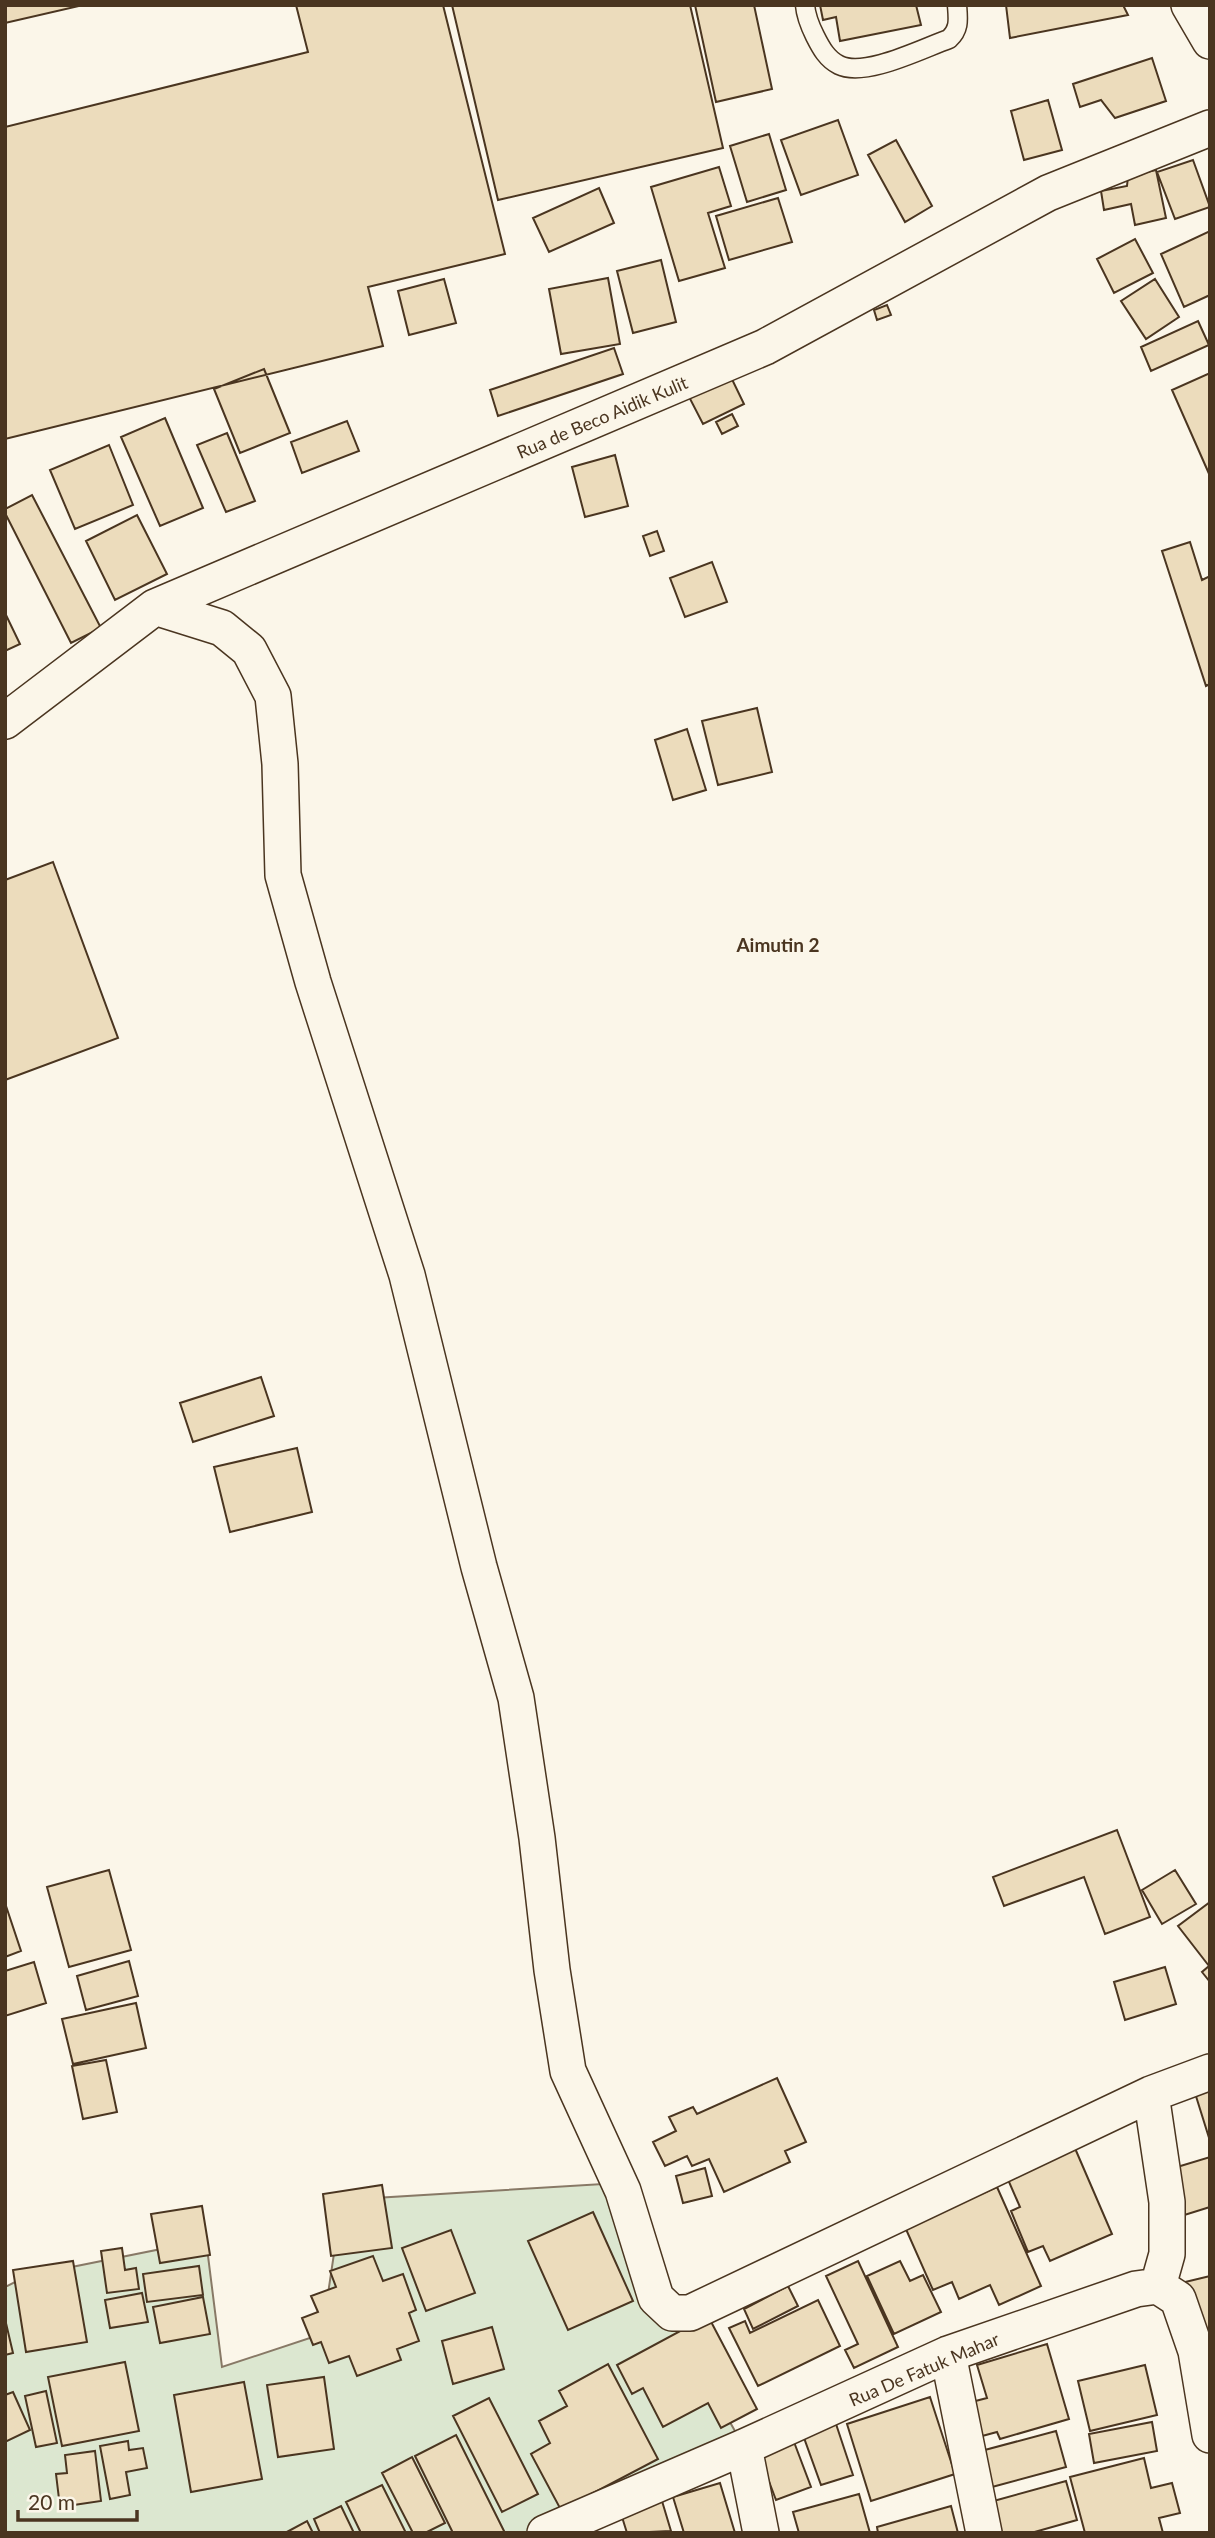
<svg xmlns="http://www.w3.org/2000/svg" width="1215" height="2538" font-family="Lato,sans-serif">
  <rect width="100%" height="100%" fill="#fbf6e9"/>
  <path fill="#dce7d0" stroke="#887966" stroke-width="2" d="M603 2184 669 2314 744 2447 545 2533H5V2287L27 2276 206 2240 222 2367 322 2334 342 2200Z"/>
  <path fill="#ecdcbc" stroke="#4a3520" stroke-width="2" d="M5 5H79V6L5 23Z
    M296 5H443L505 254 368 287 383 346 5 439V127L308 52Z
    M452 5H690L723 148 498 200Z
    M695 5H754L772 89 716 102Z
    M820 5H916L921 25 840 41 836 17 823 20Z
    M1006 5H1123L1128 15 1010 38Z
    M1152 58 1166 101 1115 118 1101 100 1080 107 1073 84Z
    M1048 100 1062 150 1024 160 1011 111Z
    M838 120 858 175 801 195 781 140Z
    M769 134 786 190 747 202 730 146Z
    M896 140 932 206 905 222 868 155Z
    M1193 160 1210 207 1175 219 1157 172Z
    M719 167 731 206 708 213 725 268 679 281 651 187Z
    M1156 170 1166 218 1135 225 1131 204 1104 210 1101 191 1127 186 1128 176Z
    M599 188 614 223 549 252 533 218Z
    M778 198 792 242 729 260 716 216Z
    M1210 231V295L1184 307 1161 254Z
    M1135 239 1153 273 1114 293 1097 259Z
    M661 260 676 322 633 333 617 271Z
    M608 278 620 344 561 354 549 289Z
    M444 279 456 323 409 335 398 291Z
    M1155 279 1179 317 1146 339 1121 301Z
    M887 305 891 315 877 320 874 310Z
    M1198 321 1209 345 1151 371 1141 347Z
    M614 348 623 374 498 416 490 390Z
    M264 369 290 433 240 453 214 389Z
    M728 371 744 404 703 424 686 391Z
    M1210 373V476L1172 390Z
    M732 414 738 426 722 434 716 422Z
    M165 418 203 508 160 526 121 437Z
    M347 421 359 451 302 473 291 442Z
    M227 433 255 501 226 512 197 445Z
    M109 445 133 505 75 529 50 470Z
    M615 455 628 506 585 517 572 467Z
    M32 495 101 628 71 643 5 513V509Z
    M137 515 167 574 115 600 86 541Z
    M657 531 664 551 650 556 643 536Z
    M1190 542 1202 580 1210 576V684L1206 686 1162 551Z
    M712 562 727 602 685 617 670 578Z
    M5 613 20 644 5 651Z
    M757 708 772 772 718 785 702 721Z
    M687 729 706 790 673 800 655 740Z
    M53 862 118 1038 5 1080V880Z
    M261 1377 274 1416 193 1442 180 1403Z
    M297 1448 312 1512 230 1532 214 1467Z
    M1117 1830 1150 1917 1105 1934 1084 1877 1004 1906 993 1877Z
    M109 1870 131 1950 69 1967 47 1887Z
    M1175 1870 1196 1904 1162 1924 1142 1890Z
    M1210 1902V1982L1202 1972 1209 1966 1178 1926Z
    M5 1903 21 1951 5 1957Z
    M129 1961 138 1996 86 2010 77 1976Z
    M34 1962 46 2003 5 2016V1971Z
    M1165 1967 1176 2004 1125 2020 1114 1982Z
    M136 2003 146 2048 73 2064 62 2019Z
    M106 2060 117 2112 83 2119 72 2066Z
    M777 2078 806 2142 785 2151 790 2162 724 2192 709 2159 692 2166 687 2156 665 2166 653 2142 676 2131 669 2117 693 2107 697 2114Z
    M1210 2089V2141L1195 2093Z
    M1074 2146 1112 2234 1050 2261 1043 2246 1028 2252 1011 2211 1020 2207 1006 2175Z
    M1210 2157V2207L1178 2217 1164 2171Z
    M705 2168 712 2196 683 2203 676 2176Z
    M382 2185 392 2248 331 2256 323 2194Z
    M997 2187 1041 2286 999 2305 990 2285 959 2299 952 2282 933 2290 905 2227Z
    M202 2206 210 2255 160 2263 151 2214Z
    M593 2212 633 2301 568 2330 528 2241Z
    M451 2230 475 2293 426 2311 402 2248Z
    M122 2248 125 2270 136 2268 139 2289 107 2293 101 2251Z
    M373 2256 383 2281 403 2274 416 2310 409 2313 419 2341 397 2349 401 2360 357 2376 349 2356 329 2363 321 2342 313 2345 302 2318 318 2312 311 2296 336 2287 330 2271Z
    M73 2261 87 2342 26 2352 13 2270Z
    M858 2261 898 2347 854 2368 845 2350 858 2344 826 2276Z
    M900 2261 910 2281 923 2275 941 2312 894 2334 867 2276Z
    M199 2266 203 2295 147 2302 143 2274Z
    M1210 2276V2335L1196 2339 1181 2283Z
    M788 2286 798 2306 753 2329 744 2309Z
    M142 2293 148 2322 110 2328 105 2300Z
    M203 2297 210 2334 160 2343 153 2307Z
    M818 2300 840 2346 758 2386 729 2328 745 2321 750 2333Z
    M708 2316 757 2409 721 2428 708 2403 663 2427 643 2388 632 2394 617 2365Z
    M5 2319 13 2353 5 2355Z
    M492 2327 504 2369 453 2384 442 2341Z
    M1047 2344 1069 2419 1000 2439 997 2432 971 2439 960 2405 987 2398 977 2365Z
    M125 2362 139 2431 62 2446 48 2377Z
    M608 2364 658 2459 561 2510 531 2454 550 2443 539 2421 567 2406 559 2391Z
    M1145 2365 1157 2415 1090 2431 1078 2381Z
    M324 2377 334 2449 278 2457 267 2385Z
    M244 2382 262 2479 191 2492 174 2395Z
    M46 2391 57 2443 36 2447 25 2396Z
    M13 2392 30 2430 5 2442V2395Z
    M930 2397 955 2474 871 2501 847 2424Z
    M489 2398 538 2494 502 2512 453 2416Z
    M1152 2422 1157 2451 1094 2463 1089 2434Z
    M836 2424 853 2475 821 2485 803 2435Z
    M1056 2431 1066 2467 992 2487 981 2451Z
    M456 2435 504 2531 501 2533H453L415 2456Z
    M128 2441 129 2450 143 2448 147 2468 126 2472 130 2495 110 2499 100 2446Z
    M794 2442 811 2487 776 2500 759 2455Z
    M95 2451 101 2501 60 2507 56 2474 67 2473 65 2455Z
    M412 2457 445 2523 425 2533H413L382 2473Z
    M1144 2458 1151 2488 1172 2483 1180 2513 1159 2518 1163 2533H1085L1070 2477Z
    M1066 2481 1077 2520 1031 2533H999L990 2502Z
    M720 2483 735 2533H684L673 2497Z
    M382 2485 406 2533H361L346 2502Z
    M659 2491 671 2531 627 2533 618 2504Z
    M859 2494 870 2533H799L793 2512Z
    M341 2506 354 2533H320L314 2519Z
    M951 2506 958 2533H878L877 2527Z
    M307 2521 313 2533H285Z"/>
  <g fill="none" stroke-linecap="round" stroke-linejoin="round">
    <g stroke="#4a3520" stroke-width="21">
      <path id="service" d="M805 5C806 17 810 26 815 36 821 48 827 59 839 65 865 78 923 48 949 39 960 29 958 19 957 5"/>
    </g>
    <g stroke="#4a3520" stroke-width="38">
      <path id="minor" d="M1189 5 1210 41
        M155 607 222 628 249 650 273 696 280 764 283 875 313 982 407 1275 479 1567 516 1698 537 1838 552 1970 568 2071 623 2191 656 2298 672 2313H690L1151 2094 1210 2072
        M5 721 155 607 765 347 1048 193 1210 128
        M1151 2094 1167 2202V2254L1158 2286
        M948 2354 984 2533
        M744 2447 761 2533
        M545 2533 744 2447 948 2354 1136 2289 1158 2286 1178 2299 1196 2351 1210 2435"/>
    </g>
    <use href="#service" stroke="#fbf6e9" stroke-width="18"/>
    <use href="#minor" stroke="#fbf6e9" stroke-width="35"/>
  </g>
  <g text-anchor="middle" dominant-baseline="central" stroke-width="5" stroke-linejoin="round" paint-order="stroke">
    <g font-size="18" fill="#4a3520" stroke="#fbf6e9">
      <text transform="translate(602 417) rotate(-23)">Rua de Beco Aidik Kulit</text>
      <text transform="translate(924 2369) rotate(-23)">Rua De Fatuk Mahar</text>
    </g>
    <g font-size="19" font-weight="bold" fill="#4a3520" stroke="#fbf6e9">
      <text x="778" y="944">Aimutin 2</text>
    </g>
  </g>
  <rect width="1215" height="2538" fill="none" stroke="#4a3520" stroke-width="14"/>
  <path d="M18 2510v10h119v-10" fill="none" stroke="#4a3520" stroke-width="3.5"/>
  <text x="28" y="2510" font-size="21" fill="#4a3520" stroke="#fbf6e9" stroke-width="5" paint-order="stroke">20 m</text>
</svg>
